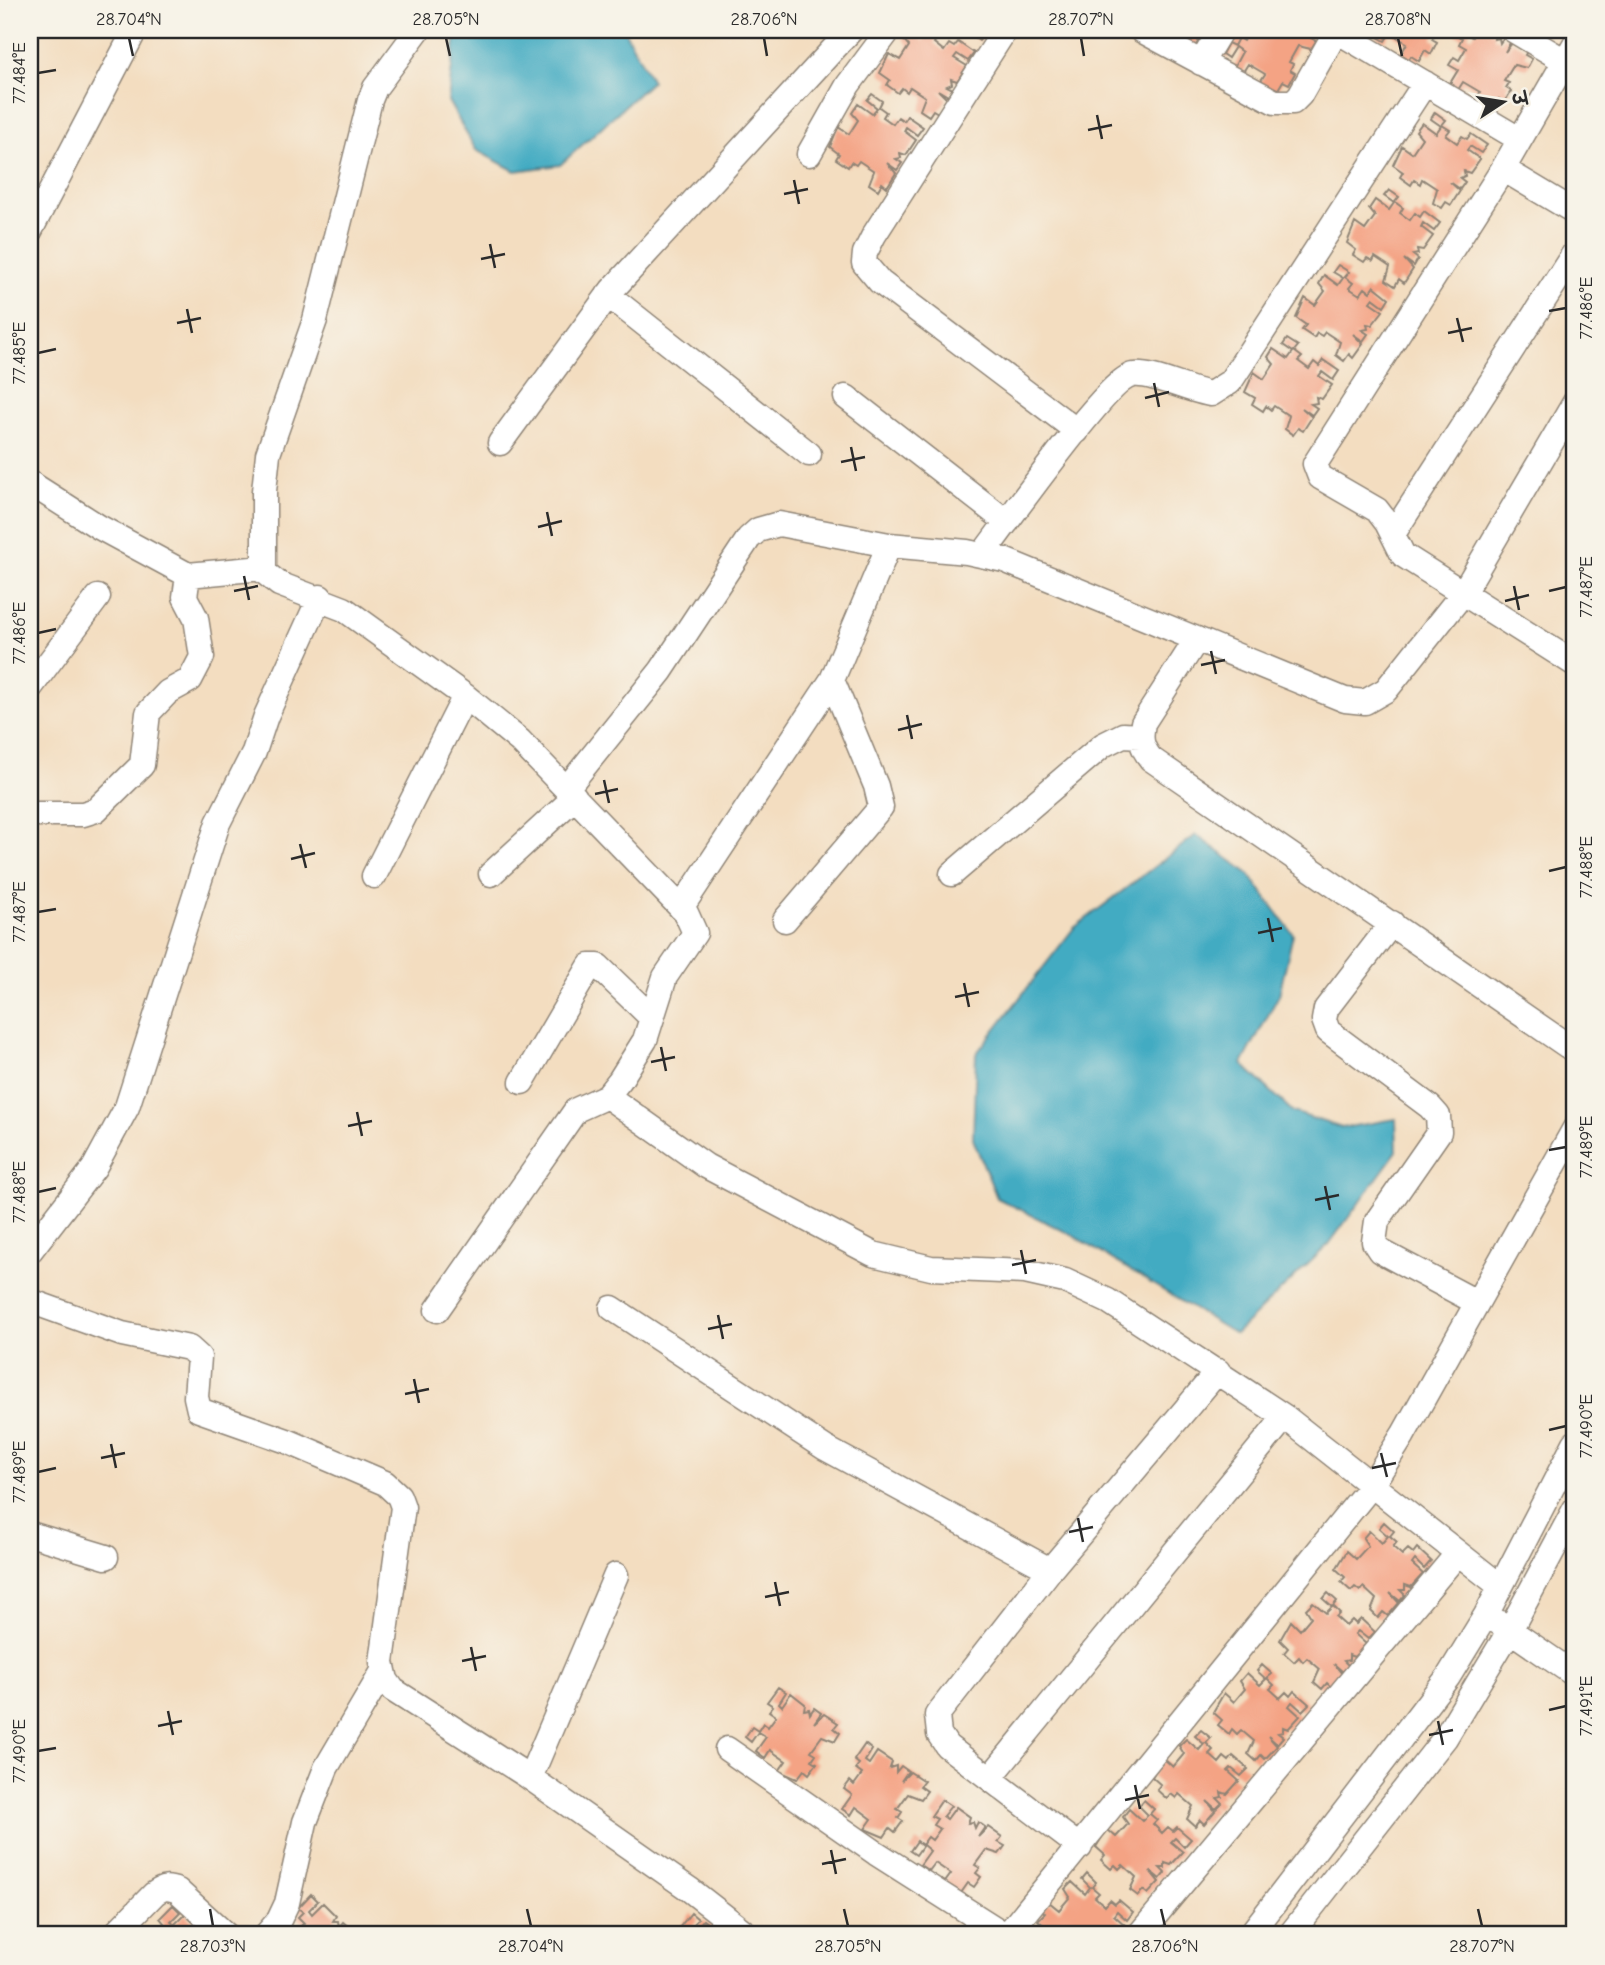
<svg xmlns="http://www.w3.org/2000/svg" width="1605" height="1965" font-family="'Comic Neue','Playpen Sans Deva',sans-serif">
  <rect width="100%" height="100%" fill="#f7f3e8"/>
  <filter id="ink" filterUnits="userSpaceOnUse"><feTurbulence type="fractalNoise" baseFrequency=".0143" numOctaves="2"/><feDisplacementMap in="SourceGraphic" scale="14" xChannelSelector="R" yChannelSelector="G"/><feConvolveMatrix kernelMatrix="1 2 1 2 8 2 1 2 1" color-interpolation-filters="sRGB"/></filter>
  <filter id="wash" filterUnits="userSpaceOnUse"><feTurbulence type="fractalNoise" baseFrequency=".00686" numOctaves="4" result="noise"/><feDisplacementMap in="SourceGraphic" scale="28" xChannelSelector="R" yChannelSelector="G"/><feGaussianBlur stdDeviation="1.57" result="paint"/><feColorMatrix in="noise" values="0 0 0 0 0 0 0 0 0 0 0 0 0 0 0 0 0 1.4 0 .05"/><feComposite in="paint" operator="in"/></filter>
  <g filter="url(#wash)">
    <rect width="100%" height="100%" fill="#f3ddc0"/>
    <path fill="#43abc2" stroke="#376b76" stroke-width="2" d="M470 30H624L652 81 560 165 515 171 476 150 448 101 455 41Z
      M1196 835 1248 873 1293 934 1279 995 1242 1064 1293 1112 1342 1128 1396 1119 1397 1151 1329 1244 1235 1334 1072 1235 997 1198 973 1139 976 1054 1074 928Z"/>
    <g id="blocks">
      <path fill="#f4a384" d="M922 30H932L930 33 937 38 934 43 944 51 949 44 954 47 958 42 974 53 968 61 957 54 954 58 967 66 957 81 951 79 952 84 947 86 953 89 948 96 938 90 947 99 938 113 933 110 929 116 920 110 925 97 910 87 907 92 902 88 898 93 887 85 890 80 880 73 889 54 900 60 909 46 903 39 909 31 923 41 928 34Z
        M974 30H994L988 38 984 35 979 41 971 35Z
        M1183 30H1212L1207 40 1201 37 1195 47 1177 40Z
        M1250 30H1292L1291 35 1294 30 1312 32 1309 37 1316 41 1311 49 1298 46 1289 62 1293 64 1290 70 1295 73 1289 84 1283 81 1277 91 1258 85 1265 74 1248 64 1243 72 1234 67 1242 52 1235 47 1228 58 1222 54 1228 43 1234 46 1238 38 1243 41Z
        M1380 30H1432L1435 34 1432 39 1437 42 1431 54 1425 50 1419 61 1411 56 1409 59 1401 54 1407 43 1390 33 1385 41 1376 36Z
        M1459 30H1471L1468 35 1472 37 1476 30H1488L1495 33 1494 39 1499 38 1500 43 1504 37 1511 41 1505 52 1513 42 1528 50 1525 55 1532 59 1527 68 1514 65 1504 81 1509 83 1506 88 1511 91 1504 103 1499 99 1493 110 1474 103 1480 92 1463 82 1458 90 1449 85 1458 70 1449 65 1454 57 1459 60 1466 48 1459 44 1462 38 1456 35Z
        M872 94 882 101 879 107 886 112 883 117 893 124 898 117 904 121 907 116 923 127 917 135 906 127 904 131 916 140 906 155 900 153 901 158 896 159 902 163 897 170 887 163 896 173 887 187 882 183 878 190 869 184 874 171 859 161 856 165 851 162 848 167 836 159 839 154 830 147 838 127 849 134 858 120 852 113 858 104 872 114 877 108 867 100Z
        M1435 112 1446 120 1442 125 1450 130 1446 135 1457 143 1462 136 1467 139 1471 134 1487 145 1481 153 1470 146 1467 150 1480 159 1470 173 1464 171 1465 176 1460 178 1465 182 1460 189 1450 182 1460 191 1451 205 1446 202 1442 208 1433 203 1437 189 1422 179 1420 184 1414 180 1411 185 1400 177 1403 172 1393 165 1402 146 1412 153 1422 138 1416 131 1422 123 1436 133 1441 126 1431 119Z
        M1389 190 1399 197 1395 202 1403 208 1400 213 1410 220 1415 213 1420 217 1424 211 1440 223 1434 231 1423 223 1421 227 1433 236 1423 250 1417 249 1418 254 1413 255 1418 259 1414 266 1404 259 1413 269 1404 283 1399 279 1395 286 1386 280 1390 267 1375 257 1373 261 1367 258 1364 262 1353 255 1356 250 1347 243 1355 223 1365 230 1375 216 1369 209 1375 200 1389 210 1394 203 1384 196Z
        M1338 265 1349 272 1345 277 1353 283 1349 288 1360 295 1365 288 1370 292 1374 286 1389 298 1384 306 1373 298 1370 302 1383 311 1372 325 1367 324 1368 329 1362 330 1368 334 1363 341 1353 334 1363 344 1353 358 1349 354 1344 361 1336 355 1340 342 1325 332 1322 336 1317 333 1314 338 1302 330 1306 325 1296 318 1305 298 1315 305 1325 291 1319 284 1324 275 1338 285 1343 278 1333 272Z
        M1287 339 1298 346 1294 351 1302 357 1298 361 1309 369 1314 362 1319 366 1323 360 1339 371 1333 380 1322 372 1319 376 1332 385 1322 399 1316 397 1317 403 1311 404 1317 408 1312 415 1302 408 1312 417 1303 431 1298 428 1293 435 1285 429 1289 416 1274 406 1271 410 1266 406 1263 411 1252 404 1255 398 1245 392 1254 372 1264 379 1274 364 1268 357 1273 349 1288 359 1293 352 1283 345Z
        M1384 1522 1394 1531 1390 1536 1397 1542 1393 1547 1402 1555 1408 1549 1413 1553 1417 1548 1431 1561 1424 1569 1415 1560 1412 1564 1423 1574 1411 1587 1405 1585V1590H1400L1405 1595 1400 1601 1390 1593 1399 1603 1388 1616 1383 1612 1378 1618 1371 1611 1376 1599 1363 1587 1360 1591 1355 1587 1351 1591 1341 1582 1345 1577 1336 1569 1347 1551 1356 1559 1368 1546 1363 1538 1369 1531 1382 1543 1388 1536 1379 1528Z
        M1328 1593 1337 1601 1333 1606 1340 1613 1336 1617 1346 1626 1352 1620 1356 1624 1361 1619 1375 1632 1368 1639 1358 1631 1355 1634 1366 1644 1354 1657 1349 1655V1660L1344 1661 1349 1666 1343 1672 1334 1664 1342 1674 1331 1687 1327 1683 1322 1689 1314 1682 1320 1669 1307 1658 1303 1662 1299 1657 1294 1662 1284 1653 1288 1648 1280 1640 1291 1621 1300 1630 1311 1617 1306 1609 1313 1602 1326 1613 1332 1607 1323 1599Z
        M1262 1665 1272 1674 1267 1678 1274 1685 1270 1689 1280 1698 1286 1692 1290 1696 1294 1691 1309 1704 1302 1711 1292 1702 1289 1706 1300 1716 1288 1729 1283 1727V1732L1278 1733 1283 1737 1277 1744 1268 1736 1277 1746 1265 1759 1261 1755 1256 1761 1248 1754 1254 1741 1241 1730 1237 1734 1232 1729 1229 1734 1218 1725 1222 1720 1213 1712 1224 1693 1234 1702 1245 1689 1240 1681 1247 1673 1260 1685 1266 1679 1257 1671Z
        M778 1687 786 1692 779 1703 782 1706 791 1693 805 1704 804 1710 809 1709 810 1714 814 1708 821 1713 814 1723 824 1714 838 1723 834 1728 840 1733 835 1741 822 1736 811 1751 816 1754 812 1760 817 1763 809 1774 804 1770 797 1779 779 1771 786 1761 770 1750 765 1758 756 1751 766 1737 758 1732 751 1742 745 1737 752 1727 758 1731 763 1723 768 1727 776 1716 769 1711 773 1706 767 1702Z
        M1201 1730 1211 1738 1206 1743 1213 1750 1209 1754 1219 1763 1224 1757 1229 1761 1233 1756 1248 1769 1241 1776 1231 1768 1228 1771 1239 1781 1227 1794 1221 1792 1222 1797 1217 1798 1222 1803 1216 1809 1207 1801 1215 1811 1204 1824 1200 1820 1195 1826 1187 1819 1193 1806 1179 1794 1176 1798 1171 1794 1167 1799 1157 1790 1161 1785 1152 1777 1163 1758 1173 1767 1184 1754 1179 1746 1186 1739 1199 1750 1204 1744 1195 1736Z
        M865 1744 872 1750 865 1761 869 1764 877 1752 892 1762 890 1768 896 1766V1772L901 1766 908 1771 901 1781 910 1772 924 1781 920 1786 927 1791 921 1799 908 1794 897 1809 902 1812 898 1818 903 1821 895 1832 890 1828 884 1837 865 1829 872 1819 856 1807 851 1815 842 1809 852 1795 844 1789 850 1781 854 1785 862 1774 855 1769 859 1764 854 1760Z
        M942 1800 951 1806 943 1816 947 1819 956 1807 970 1817 968 1823 973 1822 975 1828 978 1822 985 1827 978 1837 988 1827 1002 1837 998 1842 1005 1846 999 1854 986 1850 975 1865 980 1868 976 1873 981 1877 974 1887 968 1883 961 1893 943 1885 951 1874 935 1863 929 1871 920 1865 930 1851 923 1845 916 1855 910 1851 917 1841 922 1845 928 1837 932 1840 940 1829 933 1825 937 1819 931 1816Z
        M1144 1800 1154 1809 1150 1814 1157 1820 1153 1824 1162 1833 1168 1827 1173 1831 1177 1827 1191 1839 1184 1847 1175 1838 1171 1842 1183 1852 1171 1865 1165 1863V1868H1160L1165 1873 1160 1879 1150 1871 1159 1882 1148 1894 1143 1890 1138 1896 1130 1890 1136 1877 1123 1865 1119 1869 1115 1865 1111 1869 1101 1860 1105 1855 1096 1847 1107 1829 1116 1837 1128 1824 1123 1817 1129 1809 1142 1821 1148 1815 1139 1806Z
        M1087 1873 1096 1882 1092 1887 1099 1893 1095 1897 1105 1906 1110 1900 1115 1904 1119 1900 1133 1912 1127 1920 1117 1911 1114 1915 1125 1925 1115 1935H1045L1043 1933 1047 1928 1038 1920 1045 1913 1042 1910 1049 1902 1059 1910 1070 1897 1065 1889 1072 1882 1085 1894 1090 1887 1082 1879Z
        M311 1894 318 1901 309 1910 312 1914 323 1903 336 1916 333 1921H338L339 1927 343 1922 350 1928 342 1935H274L279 1930 284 1935 290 1928 295 1932 304 1923 298 1917 303 1912 298 1908Z
        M173 1905 180 1912 171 1921 175 1924 185 1914 197 1926 195 1932H200V1935H164L166 1933 160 1927 164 1923 160 1918Z
        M691 1913 698 1919 690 1929 694 1932 703 1920 717 1931 716 1935H682L684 1932 679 1928Z"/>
    </g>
  </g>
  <g filter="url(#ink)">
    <use href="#blocks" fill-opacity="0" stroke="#8f8476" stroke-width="2"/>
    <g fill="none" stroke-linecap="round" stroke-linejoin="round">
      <g stroke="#8f8476" stroke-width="27">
        <path id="minor" d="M418 30 375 88 370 100 315 320 268 454 264 491V572L279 584 344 609 465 696 520 741 686 913 695 933 665 977 645 1040 620 1080 607 1096 576 1110 437 1310
          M1005 30 874 235 865 253 864 263 880 282 1077 431
          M1141 30 1275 102H1293L1300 95 1337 30
          M1335 30 1519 139
          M1513 30 1575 67
          M1575 44 1503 169 1315 464 1320 477 1377 510 1387 523 1403 555 1575 664
          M1201 63 1221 30
          M809 154 848 85 889 30
          M1503 169 1575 212
          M30 231 135 30
          M608 295 809 454
          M846 397 1007 522
          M500 443 612 290 851 30
          M30 483 99 527 188 575 263 568
          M1393 534 1575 252
          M982 555C1004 527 1108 378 1133 375 1152 372 1189 391 1211 394L1230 382 1425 83
          M1197 639 1143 723C1140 739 1141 747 1151 759L1575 1051
          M30 688 98 597
          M567 788 661 671 749 538 758 530 779 524 889 545 967 552 1004 560 1345 700 1365 702 1386 690 1463 593 1575 402
          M30 814H83L96 810 142 765 148 713 168 692 190 680 202 657 196 618 185 597 188 575
          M491 874 575 797
          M952 874 1103 745 1123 735 1140 736
          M374 876 465 696
          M681 908 832 680 889 545
          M785 920 881 807 876 786 832 680
          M1392 923 1326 1009 1324 1020 1328 1031 1430 1107 1438 1116 1439 1132 1377 1221 1374 1242 1380 1251 1476 1302
          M522 1082 590 966H598L652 1018
          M607 1096 706 1166 873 1254 931 1268 1025 1272 1065 1281 1108 1301 1285 1417 1500 1586
          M30 1251 94 1168 127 1107 218 823 254 752 266 716 320 597
          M30 1301 122 1334 189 1348 199 1357 196 1397 199 1410 287 1441 385 1483 399 1496 403 1507 382 1662 386 1680 393 1690 526 1775 689 1889 748 1935
          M612 1308 825 1448 1050 1570
          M30 1534 106 1557
          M1498 1622 1575 1675
          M727 1749 876 1853 1005 1935
          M530 1778 616 1575
          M990 1778 1285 1417
          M1080 1847 947 1746 939 1734 937 1715 1050 1570 1218 1371
          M114 1935 154 1894C163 1887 168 1887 178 1891L226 1935
          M266 1935 279 1920 287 1903 305 1822 326 1768 383 1671
          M1007 1935 1371 1486 1403 1435 1575 1128
          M1139 1935 1458 1553
          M1250 1935 1448 1677 1486 1615 1575 1443
          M1290 1935 1445 1738 1510 1630 1575 1509"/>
      </g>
      <use href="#minor" stroke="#fff" stroke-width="24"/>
    </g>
  </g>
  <path fill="none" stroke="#2b2b2b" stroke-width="2.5" d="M129 38 133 56M446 38 450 56M764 38 767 56M1081 38 1084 56M1398 38 1402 56M38 73 56 70M1097 115 1102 139M1088 130 1112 125M794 180 799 204M784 194 808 189M490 244 495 268M481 259 505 254M187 309 192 333M1549 311 1566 308M1457 318 1463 342M177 323 201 318M1448 333 1472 328M38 353 56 349M1154 383 1159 407M1145 398 1169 392M851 447 856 471M841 462 865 457M547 512 552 536M538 527 562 521M244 576 249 600M1514 586 1519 610M234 591 258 586M1549 591 1566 587M1505 601 1529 595M38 633 56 629M1211 651 1216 674M1201 665 1225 660M907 715 912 739M898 730 922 724M604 780 609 803M595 794 618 789M300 844 306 868M291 859 315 853M1549 871 1566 867M38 912 56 909M1268 918 1273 942M1258 933 1282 928M964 983 969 1007M955 997 979 992M661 1047 666 1071M651 1062 675 1057M357 1112 362 1136M348 1126 372 1121M1549 1150 1566 1147M1325 1186 1330 1210M38 1192 56 1188M1315 1200 1339 1195M1021 1250 1026 1274M1012 1265 1036 1260M718 1315 723 1339M708 1329 732 1324M414 1379 419 1403M405 1394 429 1389M1549 1430 1566 1426M111 1444 116 1468M1381 1453 1387 1477M101 1458 125 1453M1372 1468 1396 1463M38 1472 56 1468M1078 1518 1083 1542M1069 1532 1093 1527M775 1582 780 1606M765 1597 789 1592M471 1647 476 1671M462 1661 486 1656M1549 1710 1566 1706M168 1711 173 1735M1438 1721 1443 1745M158 1726 182 1721M1429 1735 1453 1730M38 1751 56 1748M1135 1785 1140 1809M1125 1800 1149 1795M831 1850 836 1874M822 1864 846 1859M210 1909 213 1926M527 1909 531 1926M844 1909 848 1926M1161 1909 1165 1926M1478 1909 1482 1926"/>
  <rect width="1605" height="1965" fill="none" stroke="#f7f3e8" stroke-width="77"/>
  <g transform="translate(1503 102) rotate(78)" stroke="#f7f3e8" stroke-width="5" paint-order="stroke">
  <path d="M0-5L12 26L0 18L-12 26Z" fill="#2b2b2b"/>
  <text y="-10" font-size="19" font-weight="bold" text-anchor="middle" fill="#2b2b2b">उ</text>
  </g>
  <rect x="38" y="38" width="1528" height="1888" fill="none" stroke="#2b2b2b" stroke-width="2.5"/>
  <g font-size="18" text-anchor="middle" fill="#2b2b2b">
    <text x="129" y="25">28.704°N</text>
    <text x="446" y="25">28.705°N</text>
    <text x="764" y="25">28.706°N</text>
    <text x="1081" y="25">28.707°N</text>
    <text x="1398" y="25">28.708°N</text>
    <text transform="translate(19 73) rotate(-90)" y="6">77.484°E</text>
    <text transform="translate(1586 308) rotate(-90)" y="6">77.486°E</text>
    <text transform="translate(19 353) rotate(-90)" y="6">77.485°E</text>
    <text transform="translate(1586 587) rotate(-90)" y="6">77.487°E</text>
    <text transform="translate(19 633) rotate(-90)" y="6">77.486°E</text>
    <text transform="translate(1586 867) rotate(-90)" y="6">77.488°E</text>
    <text transform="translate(19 912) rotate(-90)" y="6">77.487°E</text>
    <text transform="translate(1586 1147) rotate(-90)" y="6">77.489°E</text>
    <text transform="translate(19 1192) rotate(-90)" y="6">77.488°E</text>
    <text transform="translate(1586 1426) rotate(-90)" y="6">77.490°E</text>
    <text transform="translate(19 1472) rotate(-90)" y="6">77.489°E</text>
    <text transform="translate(1586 1706) rotate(-90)" y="6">77.491°E</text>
    <text transform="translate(19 1751) rotate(-90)" y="6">77.490°E</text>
    <text x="213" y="1952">28.703°N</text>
    <text x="531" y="1952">28.704°N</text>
    <text x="848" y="1952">28.705°N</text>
    <text x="1165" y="1952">28.706°N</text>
    <text x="1482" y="1952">28.707°N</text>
  </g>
</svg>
